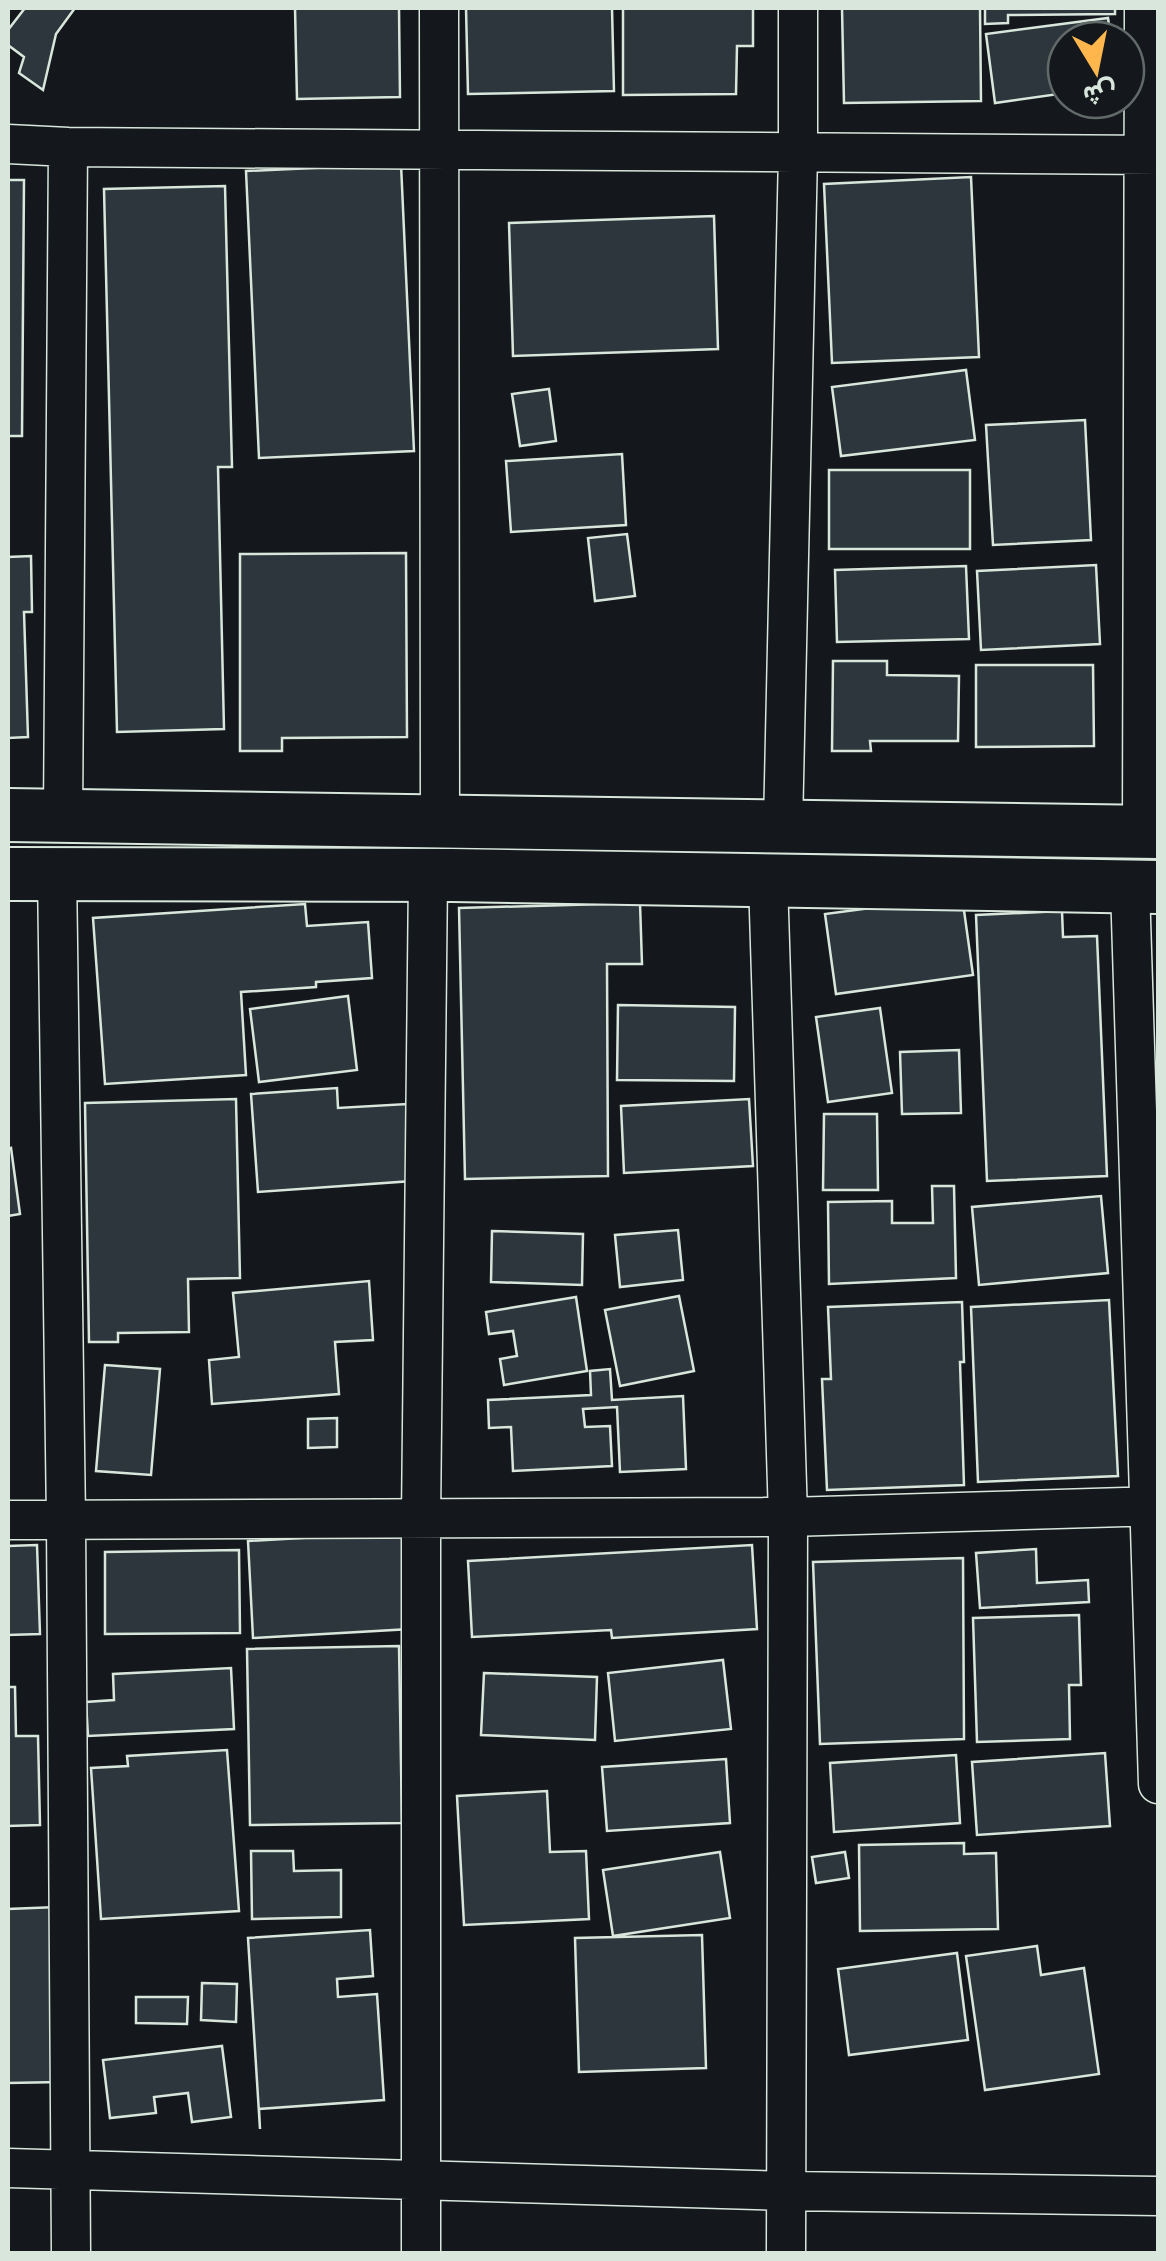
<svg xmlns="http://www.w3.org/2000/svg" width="1166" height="2261" font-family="'Playfair Display',Vazirmatn,serif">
  <rect width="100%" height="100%" fill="#14181c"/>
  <path fill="#2c363c" stroke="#d8e6dc" stroke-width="2.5" d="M25 8H75L56 34 43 90 19 73 24 57 8 45V30Z
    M295 8H399L400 97 297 99Z
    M466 8H612L614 91 468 94Z
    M623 8H753V46H737L736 94 623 95Z
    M842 8H980L981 101 844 103Z
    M985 8H1115V14L1008 15V23L985 24Z
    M1108 18 1111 40H1066V93L995 103 986 34Z
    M401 164 414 451 259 458 246 171Z
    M971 177 979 357 832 363 824 184Z
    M8 180H24L22 436H8Z
    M225 186 232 467H218L224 729 117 732 104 189Z
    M714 216 718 349 513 356 509 223Z
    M966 370 975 440 841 456 832 387Z
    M549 389 556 441 520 446 512 394Z
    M1085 420 1091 540 993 545 986 425Z
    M622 454 626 525 511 532 506 461Z
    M829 470H970V549H829Z
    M627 534 635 596 595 601 588 538Z
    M406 553 407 737 282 738V751H240V554Z
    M31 556 32 612H24L28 737 8 738V557Z
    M1096 565 1100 644 981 650 977 571Z
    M966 566 969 639 837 642 835 570Z
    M833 661H887V675L959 676 958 741H870L871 751H832Z
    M976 665H1093L1094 746 976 747Z
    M962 896 973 975 836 994 825 914Z
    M640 903 642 964H607L608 1176 465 1179 459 908Z
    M305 904 307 926 368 922 372 978 316 982V987L241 992 246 1075 105 1084 93 918Z
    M1062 911 1063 937 1097 936 1107 1176 987 1181 976 915Z
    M348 996 357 1070 259 1082 250 1009Z
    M618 1005 735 1007 734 1081 617 1080Z
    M880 1008 892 1093 828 1102 816 1017Z
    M959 1050 961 1113 902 1114 900 1052Z
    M337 1088 338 1108 407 1104 412 1181 258 1192 251 1094Z
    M236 1099 240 1278 188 1279 189 1332 118 1333V1342H89L85 1103Z
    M749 1099 753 1166 624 1173 621 1106Z
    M824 1114H877L878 1190H823Z
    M11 1148 20 1214 8 1216V1149Z
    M932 1186H954L956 1278 829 1284 828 1202 892 1201V1223H933Z
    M1101 1196 1108 1273 979 1285 972 1207Z
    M678 1230 683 1280 620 1287 615 1235Z
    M492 1231 583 1234 582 1285 491 1282Z
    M369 1281 373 1340 335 1342 339 1394 212 1404 209 1360 239 1357 233 1293Z
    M679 1296 694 1371 620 1386 605 1310Z
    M576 1297 587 1371 504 1385 500 1359 517 1356 513 1331 489 1334 486 1312Z
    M1109 1300 1118 1476 978 1482 971 1307Z
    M962 1302 964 1362H960L964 1485 827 1490 822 1379H831L828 1307Z
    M105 1365 160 1369 151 1475 96 1471Z
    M610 1369 612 1400 683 1396 686 1469 620 1472 617 1407 583 1409 585 1427 610 1426 612 1466 513 1471 511 1427 489 1428 488 1400 591 1395 590 1371Z
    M337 1418V1447L308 1448V1419Z
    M405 1532 410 1629 253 1638 248 1541Z
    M37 1545 40 1634 8 1635V1546Z
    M752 1545 757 1629 612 1638 611 1630 472 1637 468 1561Z
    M1036 1549 1037 1583 1088 1580 1089 1602 980 1608 976 1553Z
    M239 1550 240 1633 105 1634V1552Z
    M963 1558 964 1739 820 1744 813 1562Z
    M1079 1615 1081 1685H1069L1070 1739 977 1742 973 1618Z
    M399 1646 402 1823 250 1825 247 1649Z
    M723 1660 731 1729 615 1741 608 1673Z
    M231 1668 234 1729 88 1736 86 1702 114 1700 113 1674Z
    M484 1673 597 1677 595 1740 481 1735Z
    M8 1687H15L16 1736H38L40 1825 8 1826Z
    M227 1750 239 1911 101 1919 91 1768 128 1766 127 1756Z
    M1105 1753 1110 1826 977 1835 972 1762Z
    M956 1755 960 1823 834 1832 830 1763Z
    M726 1759 730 1823 607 1831 602 1767Z
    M547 1791 550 1852 586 1851 589 1919 464 1925 457 1796Z
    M964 1843V1854L996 1853 998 1929 860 1931 859 1845Z
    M251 1851H293L294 1871 341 1870V1917L252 1919Z
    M720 1852 730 1918 613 1936 603 1870Z
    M845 1852 849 1878 816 1883 812 1857Z
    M57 1907 61 2082 8 2083V1909Z
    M370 1930 373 1976 337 1979 338 1997 377 1994 384 2100 259 2109 260 2129 248 1938Z
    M702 1935 706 2068 579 2072 575 1938Z
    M1037 1946 1041 1975 1084 1968 1099 2074 985 2090 966 1956Z
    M957 1953 968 2040 849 2055 838 1969Z
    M202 1983 237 1984 236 2022 201 2020Z
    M136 1997H188L187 2024 136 2023Z
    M222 2046 231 2117 192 2122 188 2093 154 2097 156 2113 110 2118 103 2060Z"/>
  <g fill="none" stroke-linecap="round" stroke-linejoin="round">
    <g stroke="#d8e6dc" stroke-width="41">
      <path id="street" d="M439 8 440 821
        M8 144 68 147C432 147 795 153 1158 155
        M63 816 68 147
        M783 826 798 153V8
        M1142 832 1144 8
        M57 872 66 1520 71 2254
        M768 880 788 1517 786 2254
        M1130 887 1158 1784
        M8 1520 788 1517 1158 1506
        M8 2168 786 2191 1158 2196
        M421 2254V1519L428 876"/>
    </g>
    <g stroke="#d8e6dc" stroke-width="56">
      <path id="secondary" d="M8 815 1158 832
        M8 874 452 875 1158 887"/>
    </g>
    <use href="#street" stroke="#14181c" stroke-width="38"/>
    <use href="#secondary" stroke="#14181c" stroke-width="52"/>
  </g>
  <rect width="1166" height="2261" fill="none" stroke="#d8e6dc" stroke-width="20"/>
  <g transform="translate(1096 70) rotate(170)"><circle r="48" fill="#14181c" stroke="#626a69" stroke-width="2.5"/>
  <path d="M0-8L18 38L0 25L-18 38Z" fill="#ffb74d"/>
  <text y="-15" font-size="28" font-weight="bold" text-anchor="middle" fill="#d8e6dc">ش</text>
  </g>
</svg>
